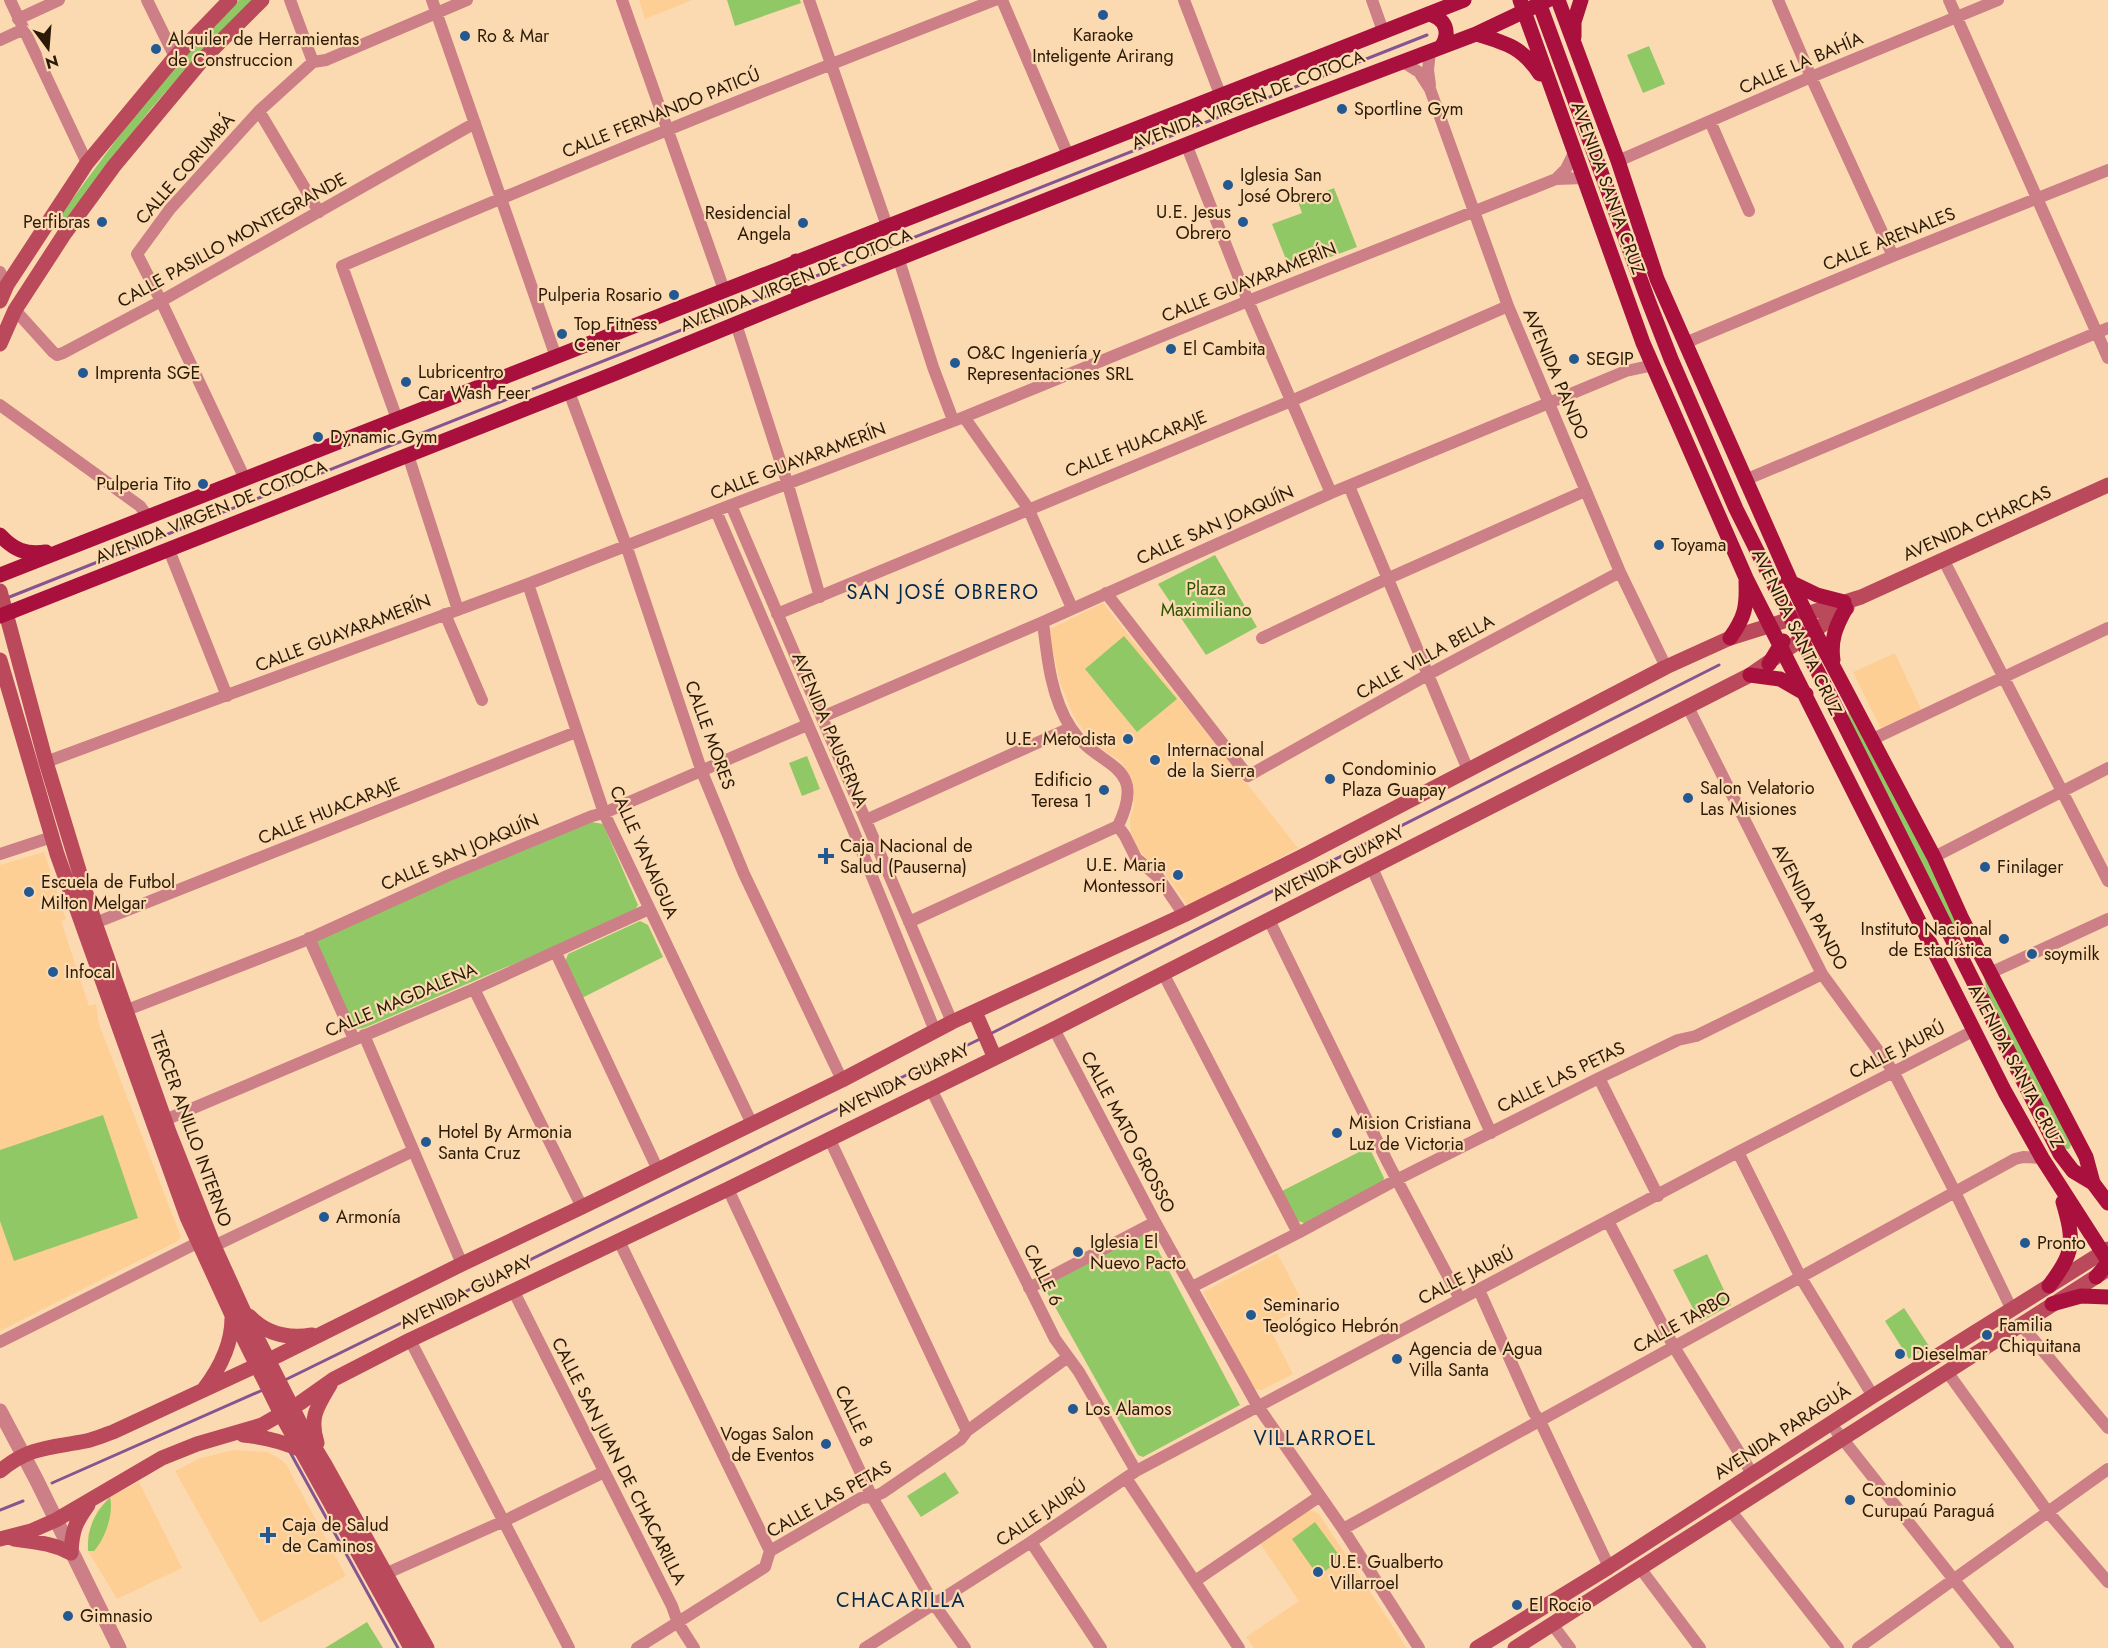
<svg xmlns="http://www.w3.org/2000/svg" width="2108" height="1648" font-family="Jost,sans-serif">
  <rect width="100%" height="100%" fill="#fcdab1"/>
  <path fill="#fecf94" d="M639 0H692L645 19Z
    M1103 603 1298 848 1188 906 1164 872 1147 859 1136 847 1131 833 1130 819 1134 806 1132 778 1120 761 1103 750 1083 730 1073 715 1060 683 1048 630Z
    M1895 653 1921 709 1884 727H1880L1853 672Z
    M44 852 66 919 61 921 89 1006 96 1004 99 1024 181 1237 176 1242 0 1331V865Z
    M1277 1253 1305 1306 1268 1325 1293 1374 1262 1390 1254 1389 1203 1292Z
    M234 1450 267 1452 279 1458 286 1464 346 1576 260 1623 175 1471 200 1458Z
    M139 1482 182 1568 117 1599 88 1551V1534L98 1509 110 1497Z
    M1311 1510 1319 1514 1407 1648H1254L1246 1637 1299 1601 1259 1542 1307 1511Z"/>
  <path fill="#91c866" d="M239 0H252L184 71 150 110 60 228 57 227 56 221 136 113 185 55Z
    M727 0H800L801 3 735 26Z
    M1649 46 1665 84 1643 93 1627 55Z
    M1334 188 1357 247 1291 272 1272 224 1302 213 1298 202Z
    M1215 555 1257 627 1206 655 1158 584Z
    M1124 636 1177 699 1137 732 1085 669Z
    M1849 705 1947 895 1965 953 1848 722Z
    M807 756 820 789 802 796 789 763Z
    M592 822 603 824 638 905 633 913 364 1028 357 1029 353 1025 315 941 317 936Z
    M640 921 648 925 663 957 582 998 565 962 568 954Z
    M1983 971 2069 1140 2071 1145 2069 1149H2066L2063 1144 1989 1002Z
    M103 1115 138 1218 14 1261 0 1221V1150Z
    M1369 1147 1384 1178 1383 1182 1307 1224 1298 1221 1282 1191Z
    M1144 1233 1150 1235 1240 1405 1143 1457 1138 1455 1045 1289 1047 1285Z
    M1707 1254 1731 1305 1700 1322 1673 1270Z
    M1904 1308 1929 1346 1909 1359 1885 1321Z
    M945 1472 959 1493 921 1517 907 1496Z
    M110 1497C114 1514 105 1539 94 1551H88C87 1528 94 1514 110 1497Z
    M1315 1522 1342 1559 1318 1576 1292 1539Z
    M367 1622 383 1648H325Z"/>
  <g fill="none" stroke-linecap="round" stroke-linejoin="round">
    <path stroke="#855491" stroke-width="3" d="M801 282 1427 35
      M7 598 792 286
      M990 1034 1719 665
      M285 1380 982 1038
      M290 1452 398 1648
      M52 1483 265 1389
      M0 1510 23 1501"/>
    <path stroke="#cc7f87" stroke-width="12" d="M10 0 87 163
      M147 0 175 57
      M290 0 313 62
      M432 0 556 357
      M622 0 724 290
      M809 0 887 226
      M1002 0 1068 155
      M1184 0 1220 94
      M1372 0 1383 31
      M1778 0 1811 77 1893 256
      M1949 0 2108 358
      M18 19 59 0
      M0 40 24 29
      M1403 62 1419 72 1430 89 1508 306 1620 572 1666 667
      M1430 85 1428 70 1430 51
      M259 111 319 212
      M1710 121 1749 211
      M1186 144 1248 301 1331 493
      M1618 161 1811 77 1998 0
      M1556 179 1566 169 1574 153
      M899 260 933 367 953 420
      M0 272 7 285
      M15 310 53 352 57 355 63 353 161 301 475 123
      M736 324 788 485 820 597
      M1685 343 1893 256 2108 170
      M569 392 626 545 702 772 744 874 842 1080
      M0 405 140 506 148 517
      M964 417 1028 508 1072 608
      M397 419 342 266C558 173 776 85 995 0
      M408 455 458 610
      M245 479 161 301 137 254 170 209 259 111 313 62 326 60 467 0
      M1745 480 2108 328
      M1349 486 1468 770
      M731 505 952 1022
      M716 511 852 827 935 1031
      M169 550 227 696
      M1943 559 2108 881
      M528 584 604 813 752 1124
      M1106 593 1248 776 1429 674 1620 572
      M445 614 482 700
      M777 614 1291 401 1508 306
      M1043 622C1047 657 1051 698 1071 728 1098 770 1149 761 1118 826L1125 836 1136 858 1159 878 1184 915
      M1262 638 1389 578 1585 491
      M1688 707 1822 974 1893 1071 1955 1192 2011 1308
      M822 717 1043 622 1331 493 1626 371 1654 365
      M1873 739 2108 628
      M46 762 528 584 731 505 964 417 1248 301 1556 179 1584 178
      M866 820 1070 728
      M0 854 52 837
      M1934 857 2108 768
      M1372 868 1491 1133
      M1269 920 1388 1163 1460 1299
      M909 922 1118 826
      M95 923 576 732
      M309 938 354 1039
      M556 953 658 1170
      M1163 973 1298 1233
      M1990 973 2108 919
      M474 989 582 1207
      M127 1010 304 941 447 876 592 816 604 813 807 725
      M1054 1029 1155 1222 1257 1405 1343 1529 1419 1648
      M364 1035 462 1264
      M1599 1078 1658 1196
      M931 1089 1055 1339 1079 1372 1136 1471
      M165 1120 474 989 649 909
      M829 1138 967 1431
      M1738 1152 1801 1278 1873 1396
      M728 1189 872 1497 934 1604 965 1648
      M1608 1221 1674 1347 1753 1475
      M619 1241 770 1551
      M214 1246 413 1151
      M1192 1287 1298 1233 1396 1180 1599 1078 1678 1040 1696 1036 1822 974
      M1029 1288 1155 1222
      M513 1290 672 1606 678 1623 694 1648
      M1479 1290 1534 1413 1540 1421 1609 1567
      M2022 1326 2108 1428
      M410 1340 569 1648
      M0 1342 199 1242
      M1948 1373 2048 1512 2108 1582
      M1830 1423 2008 1648
      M1126 1478 1239 1648
      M1730 1510 1838 1648
      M1343 1529 2015 1159 2023 1157 2042 1158
      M1031 1542 1101 1648
      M1640 1568 1700 1648
      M385 1574 504 1521 604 1472
      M1195 1581 1320 1496
      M1552 1624 1570 1648
      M637 1648 765 1567 770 1551 861 1498 872 1497 882 1493 961 1439 967 1431 1068 1357
      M865 1648 1031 1542 1136 1471 1738 1152 1973 1031
      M1858 1648 2108 1469"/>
    <path stroke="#cc7f87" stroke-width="15" d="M0 1411 36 1479 119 1648"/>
    <path stroke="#ba495c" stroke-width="15" d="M0 301 7 285 87 163 175 57 230 0
      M0 344 15 310 65 233 114 166 204 58 262 0
      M0 591 46 762 95 923 169 1132 214 1246 244 1312 300 1423 324 1463 427 1648
      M0 660 57 854 187 1217 232 1315 281 1414 411 1648
      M975 1012 994 1056
      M249 1316C266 1334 288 1339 312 1335
      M204 1389C220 1368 232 1345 232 1318
      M243 1435C264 1437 282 1441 301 1450
      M317 1443C309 1417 317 1407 330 1385
      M0 1471C30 1446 51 1448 86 1441 95 1439 104 1435 113 1432L277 1356 462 1264 582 1207 842 1080 952 1022 1184 915 1307 854 1666 667 1730 638 1861 597 2108 485
      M0 1539 31 1531 56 1520 162 1458 197 1444 262 1425 300 1403 334 1379 410 1340 728 1189 1054 1029 1750 675 1847 608
      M14 1539C35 1542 52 1543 71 1553 72 1531 75 1523 88 1505
      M1477 1648 1609 1567 1873 1396 2108 1249
      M1515 1648 2105 1271"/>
    <path stroke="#a9103e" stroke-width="15" d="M1520 0 1643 343 1746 578 2005 1092 2042 1158 2108 1261
      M1538 0 1648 300 1671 359 1736 509 2060 1154 2073 1171 2093 1183 2108 1203
      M1558 0 1618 161 1657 279 1791 582 1815 632 1934 857 1962 919 2086 1157 2093 1183
      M1428 14C1446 18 1451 33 1441 47
      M1476 34C1506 43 1522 47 1540 74
      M1574 37V22L1581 0
      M796 261 791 271 798 290 809 294
      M0 535C14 550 26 555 46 552
      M0 575 1464 0
      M1788 581 1817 595 1844 602
      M0 616 616 373 809 294 1241 123 1476 34 1548 0
      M1730 638C1745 617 1747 607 1746 581
      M1833 660C1830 640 1836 626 1846 608
      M1769 664 1783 641
      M1750 675 1780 679 1806 694
      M2096 1277 2108 1263
      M2049 1286C2074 1252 2075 1243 2063 1202
      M2052 1304 2081 1296 2108 1297"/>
  </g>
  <g fill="#245891" stroke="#fcdab1" stroke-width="2">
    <circle cx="1103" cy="15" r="6"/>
    <circle cx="465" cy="36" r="6"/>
    <circle cx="156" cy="49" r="6"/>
    <circle cx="1342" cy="109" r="6"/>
    <circle cx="1228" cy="185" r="6"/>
    <circle cx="102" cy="222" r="6"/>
    <circle cx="1243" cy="222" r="6"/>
    <circle cx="803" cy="223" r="6"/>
    <circle cx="674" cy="295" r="6"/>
    <circle cx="562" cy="334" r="6"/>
    <circle cx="1171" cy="349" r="6"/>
    <circle cx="1574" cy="359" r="6"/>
    <circle cx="955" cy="363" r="6"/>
    <circle cx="83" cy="373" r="6"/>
    <circle cx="406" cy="382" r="6"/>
    <circle cx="318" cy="437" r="6"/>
    <circle cx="203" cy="484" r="6"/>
    <circle cx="1659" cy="545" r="6"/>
    <circle cx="1128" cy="739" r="6"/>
    <circle cx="1155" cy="760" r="6"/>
    <circle cx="1330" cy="779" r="6"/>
    <circle cx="1104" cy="790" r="6"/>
    <circle cx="1688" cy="798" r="6"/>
    <path d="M823 847h6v6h6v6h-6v6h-6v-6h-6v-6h6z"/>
    <circle cx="1985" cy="867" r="6"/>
    <circle cx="1178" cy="875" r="6"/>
    <circle cx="29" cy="892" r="6"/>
    <circle cx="2004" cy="939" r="6"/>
    <circle cx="2032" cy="954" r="6"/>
    <circle cx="53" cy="972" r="6"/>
    <circle cx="1337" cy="1133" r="6"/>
    <circle cx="426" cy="1142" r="6"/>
    <circle cx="324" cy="1217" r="6"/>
    <circle cx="2025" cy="1243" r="6"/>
    <circle cx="1078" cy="1252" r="6"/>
    <circle cx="1251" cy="1315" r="6"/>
    <circle cx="1987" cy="1335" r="6"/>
    <circle cx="1900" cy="1354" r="6"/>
    <circle cx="1397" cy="1359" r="6"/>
    <circle cx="1073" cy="1409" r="6"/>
    <circle cx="826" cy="1444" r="6"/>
    <circle cx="1850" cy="1500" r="6"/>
    <path d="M265 1526h6v6h6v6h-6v6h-6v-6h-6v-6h6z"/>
    <circle cx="1318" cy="1572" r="6"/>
    <circle cx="1517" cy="1605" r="6"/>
    <circle cx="68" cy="1616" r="6"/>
  </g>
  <g text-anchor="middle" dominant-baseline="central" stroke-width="4.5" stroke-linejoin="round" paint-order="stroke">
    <g font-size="18" fill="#2b1b06" stroke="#fcdab1" text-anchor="start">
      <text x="1103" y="35" text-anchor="middle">Karaoke<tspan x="1103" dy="21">Inteligente Arirang</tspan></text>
      <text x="477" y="36">Ro &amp; Mar</text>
      <text x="168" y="39">Alquiler de Herramientas<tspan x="168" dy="21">de Construccion</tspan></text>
      <text x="1354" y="109">Sportline Gym</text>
      <text x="1240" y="175">Iglesia San<tspan x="1240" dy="21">José Obrero</tspan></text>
      <text x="1231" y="212" text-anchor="end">U.E. Jesus<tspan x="1231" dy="21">Obrero</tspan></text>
      <text x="791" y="213" text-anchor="end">Residencial<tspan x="791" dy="21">Angela</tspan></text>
      <text x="90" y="222" text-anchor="end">Perfibras</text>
      <text x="662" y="295" text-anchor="end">Pulperia Rosario</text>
      <text x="574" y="324">Top Fitness<tspan x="574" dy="21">Cener</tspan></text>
      <text x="1183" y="349">El Cambita</text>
      <text x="967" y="353">O&amp;C Ingeniería y<tspan x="967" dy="21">Representaciones SRL</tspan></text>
      <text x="1586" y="359">SEGIP</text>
      <text x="418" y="372">Lubricentro<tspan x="418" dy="21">Car Wash Feer</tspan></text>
      <text x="95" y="373">Imprenta SGE</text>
      <text x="330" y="437">Dynamic Gym</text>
      <text x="191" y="484" text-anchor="end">Pulperia Tito</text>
      <text x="1671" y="545">Toyama</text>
      <text x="1116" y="739" text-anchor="end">U.E. Metodista</text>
      <text x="1167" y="750">Internacional<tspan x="1167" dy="21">de la Sierra</tspan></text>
      <text x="1342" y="769">Condominio<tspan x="1342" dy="21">Plaza Guapay</tspan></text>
      <text x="1092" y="780" text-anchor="end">Edificio<tspan x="1092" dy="21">Teresa 1</tspan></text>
      <text x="1700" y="788">Salon Velatorio<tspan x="1700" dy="21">Las Misiones</tspan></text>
      <text x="840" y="846">Caja Nacional de<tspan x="840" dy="21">Salud (Pauserna)</tspan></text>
      <text x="1166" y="865" text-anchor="end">U.E. Maria<tspan x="1166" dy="21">Montessori</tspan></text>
      <text x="1997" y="867">Finilager</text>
      <text x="41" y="882">Escuela de Futbol<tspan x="41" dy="21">Milton Melgar</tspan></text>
      <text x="1992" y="929" text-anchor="end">Instituto Nacional<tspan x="1992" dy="21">de Estadística</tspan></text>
      <text x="2044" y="954">soymilk</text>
      <text x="65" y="972">Infocal</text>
      <text x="1349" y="1123">Mision Cristiana<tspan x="1349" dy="21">Luz de Victoria</tspan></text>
      <text x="438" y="1132">Hotel By Armonia<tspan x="438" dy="21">Santa Cruz</tspan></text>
      <text x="336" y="1217">Armonía</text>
      <text x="1090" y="1242">Iglesia El<tspan x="1090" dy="21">Nuevo Pacto</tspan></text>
      <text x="2037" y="1243">Pronto</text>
      <text x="1263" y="1305">Seminario<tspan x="1263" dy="21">Teológico Hebrón</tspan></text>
      <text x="1999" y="1325">Familia<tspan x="1999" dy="21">Chiquitana</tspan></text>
      <text x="1409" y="1349">Agencia de Agua<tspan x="1409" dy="21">Villa Santa</tspan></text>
      <text x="1912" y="1354">Dieselmar</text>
      <text x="1085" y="1409">Los Alamos</text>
      <text x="814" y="1434" text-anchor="end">Vogas Salon<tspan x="814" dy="21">de Eventos</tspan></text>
      <text x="1862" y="1490">Condominio<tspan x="1862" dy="21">Curupaú Paraguá</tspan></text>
      <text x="282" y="1525">Caja de Salud<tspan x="282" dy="21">de Caminos</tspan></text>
      <text x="1330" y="1562">U.E. Gualberto<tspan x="1330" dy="21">Villarroel</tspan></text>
      <text x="1529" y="1605">El Rocio</text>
      <text x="80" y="1616">Gimnasio</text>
    </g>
    <g font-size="18" fill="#2b1b06" stroke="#fcdab1">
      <text transform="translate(1801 63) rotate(-23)">CALLE LA BAHÍA</text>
      <text transform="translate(1248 100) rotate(-21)">AVENIDA VIRGEN DE COTOCA</text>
      <text transform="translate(661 113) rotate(-22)">CALLE FERNANDO PATICÚ</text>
      <text transform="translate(185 169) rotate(-49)">CALLE CORUMBÁ</text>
      <text transform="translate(1608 188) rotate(70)">AVENIDA SANTA CRUZ</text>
      <text transform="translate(1889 239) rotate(-22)">CALLE ARENALES</text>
      <text transform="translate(232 240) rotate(-29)">CALLE PASILLO MONTEGRANDE</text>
      <text transform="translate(796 280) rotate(-22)">AVENIDA VIRGEN DE COTOCA</text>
      <text transform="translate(1249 282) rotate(-22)">CALLE GUAYARAMERÍN</text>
      <text transform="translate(1556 374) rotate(67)">AVENIDA PANDO</text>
      <text transform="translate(1136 444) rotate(-22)">CALLE HUACARAJE</text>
      <text transform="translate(798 461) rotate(-21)">CALLE GUAYARAMERÍN</text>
      <text transform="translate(211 512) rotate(-22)">AVENIDA VIRGEN DE COTOCA</text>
      <text transform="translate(1977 523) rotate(-24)">AVENIDA CHARCAS</text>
      <text transform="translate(1215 525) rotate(-24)">CALLE SAN JOAQUÍN</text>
      <text transform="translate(1797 632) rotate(64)">AVENIDA SANTA CRUZ</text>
      <text transform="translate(343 633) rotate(-21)">CALLE GUAYARAMERÍN</text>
      <text transform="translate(1425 657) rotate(-29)">CALLE VILLA BELLA</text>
      <text transform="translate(830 730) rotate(67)">AVENIDA PAUSERNA</text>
      <text transform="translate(710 735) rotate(70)">CALLE MORES</text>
      <text transform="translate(329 811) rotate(-22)">CALLE HUACARAJE</text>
      <text transform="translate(460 852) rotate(-23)">CALLE SAN JOAQUÍN</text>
      <text transform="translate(644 852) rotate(66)">CALLE YANAIGUA</text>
      <text transform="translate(1338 863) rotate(-27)">AVENIDA GUAPAY</text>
      <text transform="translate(1810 907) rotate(62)">AVENIDA PANDO</text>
      <text transform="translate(401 1000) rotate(-23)">CALLE MAGDALENA</text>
      <text transform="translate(1897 1050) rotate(-27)">CALLE JAURÚ</text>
      <text transform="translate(2016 1066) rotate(62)">AVENIDA SANTA CRUZ</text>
      <text transform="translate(1561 1077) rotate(-26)">CALLE LAS PETAS</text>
      <text transform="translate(903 1080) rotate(-26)">AVENIDA GUAPAY</text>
      <text transform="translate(191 1129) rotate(70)">TERCER ANILLO INTERNO</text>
      <text transform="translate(1128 1132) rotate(62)">CALLE MATO GROSSO</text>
      <text transform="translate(1043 1275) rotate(64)">CALLE 6</text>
      <text transform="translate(1466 1276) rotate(-27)">CALLE JAURÚ</text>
      <text transform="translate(466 1292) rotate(-26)">AVENIDA GUAPAY</text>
      <text transform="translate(1682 1322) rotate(-29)">CALLE TARBO</text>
      <text transform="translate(854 1416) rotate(65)">CALLE 8</text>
      <text transform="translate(1782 1432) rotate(-33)">AVENIDA PARAGUÁ</text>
      <text transform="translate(619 1461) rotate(63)">CALLE SAN JUAN DE CHACARILLA</text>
      <text transform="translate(829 1499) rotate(-29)">CALLE LAS PETAS</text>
      <text transform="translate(1041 1513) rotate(-34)">CALLE JAURÚ</text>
    </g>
    <g font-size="18" fill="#2d5202" stroke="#fcdab1">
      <text x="1206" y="589">Plaza<tspan x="1206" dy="21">Maximiliano</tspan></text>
    </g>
    <g font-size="20" letter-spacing="1.5" fill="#04294f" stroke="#fcdab1">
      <text x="943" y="592">SAN JOSÉ OBRERO</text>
      <text x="1315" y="1438">VILLARROEL</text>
      <text x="901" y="1600">CHACARILLA</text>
    </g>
  </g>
  <g transform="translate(48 48) rotate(164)" stroke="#fcdab1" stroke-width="4.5" paint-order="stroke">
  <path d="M0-4.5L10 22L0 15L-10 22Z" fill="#2b1b06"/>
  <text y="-9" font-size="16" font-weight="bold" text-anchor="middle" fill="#2b1b06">N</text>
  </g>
</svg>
